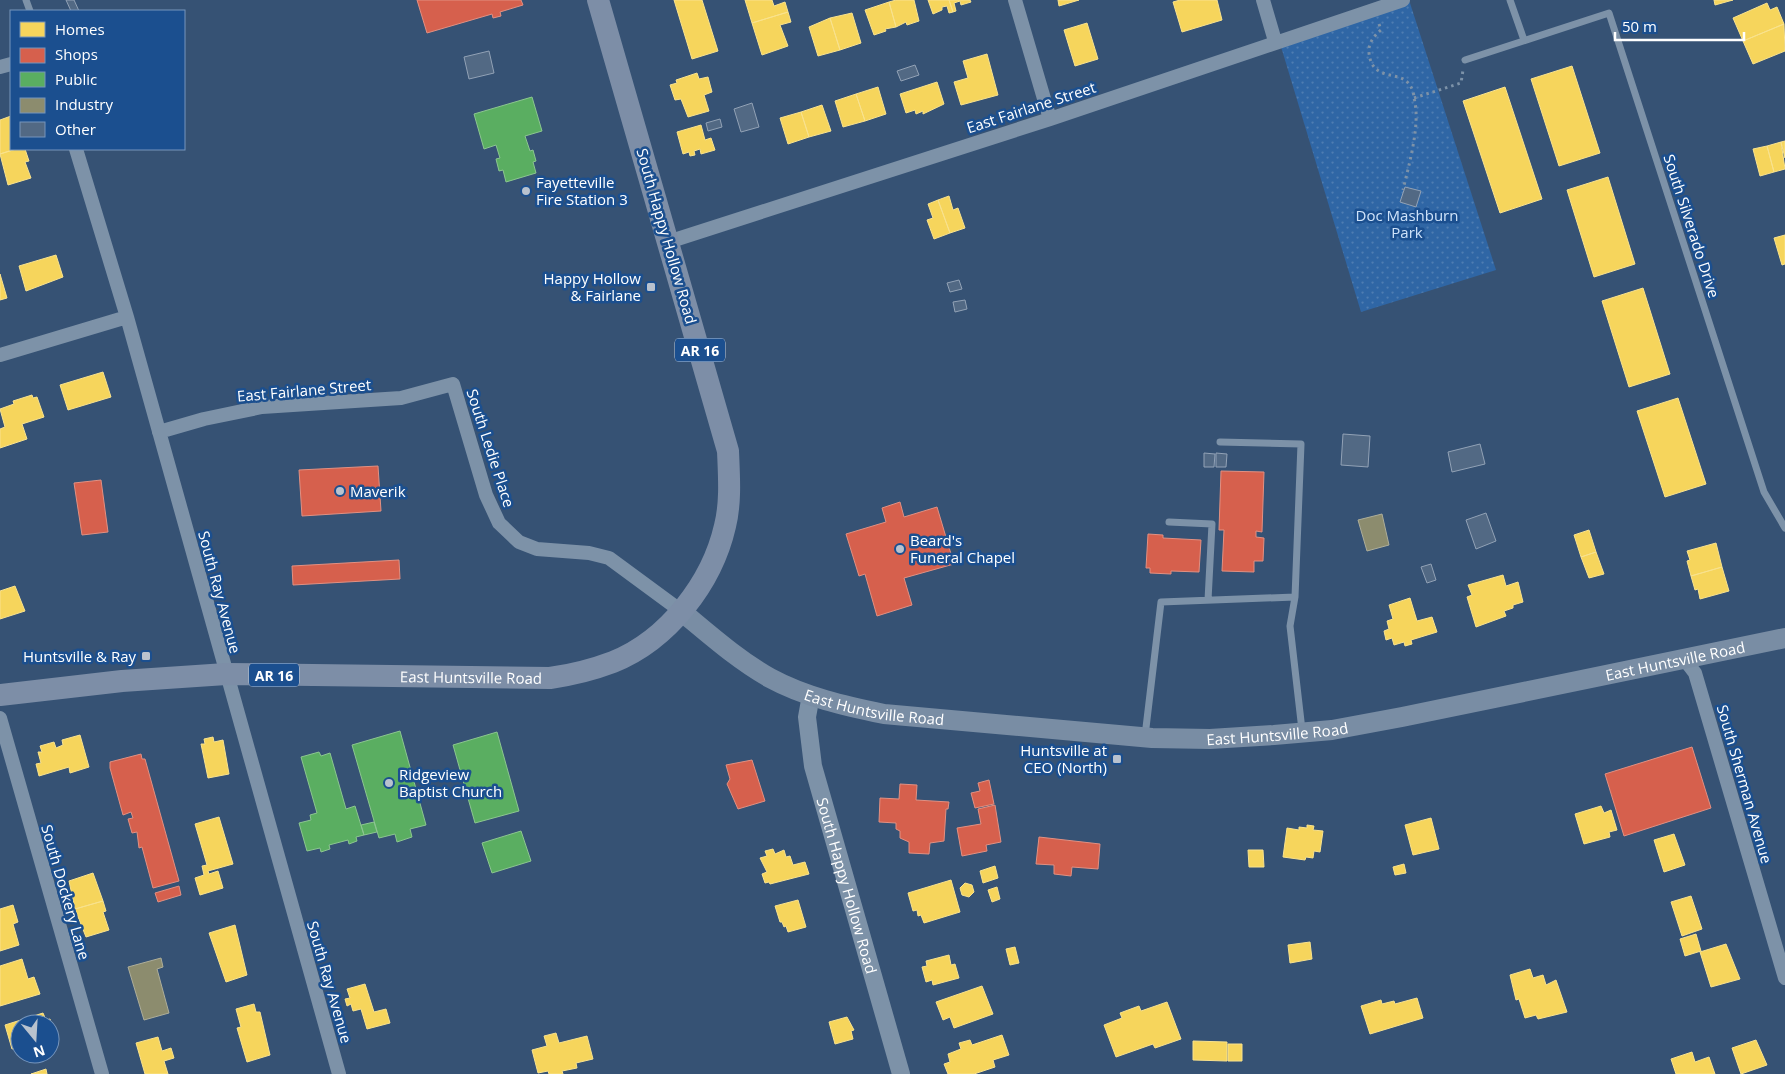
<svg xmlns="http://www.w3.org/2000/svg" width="1785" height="1074" font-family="'Open Sans',sans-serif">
  <defs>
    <pattern id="park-dots" width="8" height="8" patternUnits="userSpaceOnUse" patternTransform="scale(1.25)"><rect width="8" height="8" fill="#2f66a5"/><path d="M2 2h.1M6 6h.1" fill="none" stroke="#4e7db2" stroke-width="1.8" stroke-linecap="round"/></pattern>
  </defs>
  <rect width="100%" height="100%" fill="#365274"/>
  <path fill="url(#park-dots)" d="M1409 0 1496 270 1361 312 1279 40Z"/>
  <path fill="#f6d55c" stroke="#f9e28d" d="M674 0H702L718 51 692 59Z
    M745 0H772L774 6 785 2 788 12 752 23Z
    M896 0H914L919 21 907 25 906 22 896 27 889 2Z
    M928 0H949L953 12 949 13 947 6 942 7V10L933 14Z
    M949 0H970L971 2 961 5 960 1 954 3 956 11 953 12Z
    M1058 0H1079L1059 6Z
    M1180 0H1217L1222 20 1182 32 1173 2Z
    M1714 0H1733L1715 5Z
    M889 2 896 27 885 29 886 31 874 35 865 10Z
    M1767 3 1770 10 1777 7 1784 24 1743 41 1733 18Z
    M788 12 791 22 780 25 788 46 762 55 752 23Z
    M852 13 861 43 840 50 830 18Z
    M830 18 840 50 818 56 809 27Z
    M1087 23 1098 59 1075 66 1064 30Z
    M1784 24 1785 51 1753 64 1743 41Z
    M987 54 998 95 961 105 954 82 968 78 963 61Z
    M1572 66 1600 153 1559 166 1531 79Z
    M697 73 699 79 708 77 712 92 704 95 709 111 688 117 681 99 675 100 670 85 677 83 676 80Z
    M937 82 944 104 923 114V111L916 114 915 110 906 113 900 94Z
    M878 87 886 114 865 121 856 94Z
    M1505 87 1542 199 1500 213 1463 101Z
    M856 94 865 121 843 127 835 101Z
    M822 105 831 131 809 137 801 112Z
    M801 112 809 137 788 144 780 118Z
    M11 116V149H16L0 154V120Z
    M701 125 705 140 711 138 715 150 701 154 700 149 694 151 695 155 690 156 689 152 683 154 677 132Z
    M1785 141V158L1781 142Z
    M1781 142 1785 169 1774 172 1767 146Z
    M1767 146 1774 172 1760 176 1753 149Z
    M16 149H25L29 161 25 162 31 178 8 185 0 154Z
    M1608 177 1635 264 1594 277 1567 190Z
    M949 196 953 210 958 208 965 228 950 233 938 200Z
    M938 200 950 233 934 239 927 220 933 218 928 204Z
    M1785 235V264L1782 265 1774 238Z
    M56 255 63 277 26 291 19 266Z
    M0 274 7 298 0 300Z
    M1643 288 1670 374 1629 387 1602 301Z
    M103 372 111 397 68 410 60 385Z
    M32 395 33 398 37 397 44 417 22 424 27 439 0 448V429L5 427 0 409 14 404 13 401Z
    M1678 398 1706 484 1665 497 1637 411Z
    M1589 530 1596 552 1581 557 1574 535Z
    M1716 543 1722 567 1691 576 1687 561 1690 560 1687 551Z
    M1596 552 1604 574 1589 578 1581 557Z
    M1722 567 1729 591 1700 599 1698 589 1695 590 1691 576Z
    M1503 575 1506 586 1518 582 1523 602 1513 605V608L1504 611 1506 616 1476 627 1467 597 1472 595 1468 585Z
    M15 586 25 611 0 619V591Z
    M1410 598 1417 621 1432 617 1437 632 1411 640 1412 644 1405 646 1404 642 1394 645 1392 638 1386 640 1384 631 1389 629 1387 621 1393 619 1389 605Z
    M80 735 89 767 70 773 69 767 39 776 36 764 41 763 38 752H42L40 746 54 742 56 748 63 745 62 740Z
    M213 737 214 742 223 740 229 774 208 778 201 744H205L204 739Z
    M1601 806 1604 813 1611 810 1617 830 1609 832 1610 837 1584 844 1575 814Z
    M219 817 233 864 208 871 209 874 218 871 223 888 200 895 195 878 204 875 202 866 207 865 195 824Z
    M1431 818 1439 849 1413 855 1405 825Z
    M1307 825 1314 826 1313 830 1323 831 1320 852 1314 851 1313 858 1306 857 1305 860 1283 857 1287 828 1299 830V827L1307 828Z
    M1674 834 1685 865 1664 872 1654 840Z
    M773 849 775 854 784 850 786 857 790 856 793 865 805 862 809 874 770 884 769 882 765 883 762 874 767 872 760 858 767 856 765 851Z
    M1248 850H1263L1264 867H1249Z
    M1404 864 1406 873 1395 875 1393 867Z
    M995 866 998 878 983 883 980 871Z
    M93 873 103 901 75 909 69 881Z
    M951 880 960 912 924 923 921 915 918 916 917 910 913 911 908 893Z
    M965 883 972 885 974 892 969 897 962 895 960 888Z
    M997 887 1000 899 992 902 988 890Z
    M1691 896 1702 929 1682 936 1671 902Z
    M798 900 806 927 788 932 786 926 784 927 782 922H780L775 906Z
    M103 901 106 911 103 912 109 930 86 937 75 909Z
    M13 905 18 922 13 924 19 945 0 951V909Z
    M235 925 247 975 226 982 209 933Z
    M1696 934 1701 951 1685 956 1680 939Z
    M1310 942 1312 959 1290 963 1288 945Z
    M1726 944 1740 979 1711 987 1700 952Z
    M1015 947 1019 963 1010 965 1006 949Z
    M949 955 951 965 955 964 959 978 933 985 932 980 926 982 922 967 927 966 926 961Z
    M22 959 28 979 34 977 40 994 0 1006V966Z
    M1530 969 1533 978 1543 975 1546 985 1556 980 1567 1012 1538 1019 1536 1015 1525 1018 1519 999 1516 1000 1510 975Z
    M365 984 374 1012 386 1009 390 1023 367 1029 361 1009 353 1011 351 1004 347 1006 345 999 350 998 347 989Z
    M982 986 993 1014 954 1028 950 1017 943 1020 936 1002Z
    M1417 998 1423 1018 1370 1034 1361 1006 1381 1000 1382 1004 1394 1001 1395 1004Z
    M1167 1002 1181 1039 1155 1048 1153 1044 1116 1057 1104 1025 1122 1018 1120 1013 1139 1006 1141 1011Z
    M254 1004 256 1012H260L270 1055 247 1062 237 1028 241 1027 236 1009Z
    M43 1013 46 1020 50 1019 55 1037 50 1038V1024H20V1047L12 1049 5 1025Z
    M847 1017 854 1030 851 1031 853 1039 835 1044 829 1022Z
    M556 1033 559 1043 587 1036 593 1059 576 1063 577 1068 562 1071 563 1074H549L548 1071 538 1073 532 1050 547 1046 544 1036Z
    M1002 1035 1009 1055 993 1060 995 1067 974 1074H948L944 1064 950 1062 948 1054 961 1049 959 1043 970 1040 972 1045Z
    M158 1037 162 1051 171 1048 174 1058 164 1061 168 1074H145L136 1043Z
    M1756 1040 1767 1065 1741 1074 1732 1048Z
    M1193 1041 1227 1042V1061L1193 1060Z
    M1228 1044H1242V1061H1228Z
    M1692 1052 1695 1062 1709 1057 1715 1074H1676L1671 1059Z
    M46 1069 47 1074H31Z"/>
  <path fill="#d6604d" stroke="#e29082" d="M417 0H521L523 5 500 12 501 16 493 18 492 14 427 33Z
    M378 466 381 511 302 516 299 470Z
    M1221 471 1264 472 1262 532 1256 531V537L1264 538 1263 561H1254V572L1222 571 1224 530H1219Z
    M101 480 108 532 82 535 74 483Z
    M900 502 904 517 937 507 954 564 904 578 912 605 877 616 865 574 859 576 846 534 886 522 882 508Z
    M1148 534 1163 535V538L1201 540 1199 572 1171 571V574L1150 573V568H1146Z
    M399 560 400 579 293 585 292 566Z
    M1692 747 1711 808 1624 836 1605 774Z
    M141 754 142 759H145L179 881 153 888 142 847 139 848 137 832 132 833 128 819 133 818 131 812 123 815 110 768V762Z
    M752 760 765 801 738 809 727 784 730 779 726 765Z
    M989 780 994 804 975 808 971 793 980 791 978 783Z
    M900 784 917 785 916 800 949 802 948 809H946L944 841 930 843 929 854 909 853V842L900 838V831L896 829V823L879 822 880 798 899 799Z
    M995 805 1001 842 986 845 987 851 962 856 957 828 981 824 978 809Z
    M1039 837 1100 844 1098 869 1072 867 1071 876 1054 874V865L1036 864Z
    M179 886 181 895 158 902 155 893Z"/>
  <path fill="#5aae61" stroke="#8cc690" d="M532 97 542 131 525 136 530 151 533 150 536 161 533 162 536 173 506 182 503 170 499 171 496 159 500 158 496 145 484 149 474 114Z
    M400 731 426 825 410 829 412 837 397 842 395 834 379 838 352 745Z
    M497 732 519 811 475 823 453 745Z
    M319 752 321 756 330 753 346 809 355 806 364 835 356 837 357 841 349 844 348 840 329 845 330 849 321 852 320 848 307 851 299 823 311 820 310 815 317 813 301 757Z
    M374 822 377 832 364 835 361 825Z
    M521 831 531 861 492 873 482 843Z"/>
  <path fill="#8c8c6e" stroke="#aeae9a" d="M1382 514 1389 545 1367 551 1358 520Z
    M161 958 163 967 157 969 169 1013 144 1020 128 967Z"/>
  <path fill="#526984" stroke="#92a2b6" d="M66 0H74L79 11H71Z
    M489 51 494 73 469 79 464 57Z
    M915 65 919 75 901 81 897 71Z
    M752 103 759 127 741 132 734 109Z
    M720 119 722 127 708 131 706 123Z
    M1405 187 1421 191 1416 207 1400 202Z
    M959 280 962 289 950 292 947 283Z
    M965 300 967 309 955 312 953 302Z
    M1343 434 1370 436 1368 467 1341 465Z
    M1480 444 1485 464 1452 472 1448 452Z
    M1204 453 1215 454 1214 467H1204Z
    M1216 453 1227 454 1226 467H1216Z
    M1486 513 1496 541 1476 549 1466 520Z
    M1431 564 1436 580 1427 583 1421 567Z"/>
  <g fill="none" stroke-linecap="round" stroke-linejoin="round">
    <path stroke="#7d92a8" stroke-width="3" stroke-dasharray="2.5 4" stroke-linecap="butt" d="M1379 24 1381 30C1374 36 1368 43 1369 53 1372 82 1399 70 1409 84 1412 87 1414 94 1414 98 1421 124 1409 164 1403 190
      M1414 98 1461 83 1463 70"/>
    <path stroke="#7d92a8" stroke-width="7" d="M26 0 30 11
      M1510 0 1524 40
      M1465 60 1609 13 1764 492 1785 528
      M1220 442 1301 444 1295 597
      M1169 522 1212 524 1208 600
      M1145 736 1161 602 1295 597 1290 626 1302 730"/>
    <path stroke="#7d92a8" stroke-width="14" d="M1015 0 1050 119
      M1263 0 1275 41
      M0 67 11 64
      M76 149 127 317 339 1074
      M668 242 1050 119 1403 0
      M0 355 127 317
      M159 432 204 419 262 407 401 398 453 384 486 495 499 523 519 542 537 549 589 553 609 558 681 611
      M1685 660 1695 673 1785 978
      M0 718 102 1074"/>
    <path stroke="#7d92a8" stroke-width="18" id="s1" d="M811 695 807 717 813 766 901 1074"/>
    <path stroke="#798da4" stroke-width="20" id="s2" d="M681 611C710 635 738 660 770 678 805 697 845 706 884 714L1152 738 1210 739 1274 735 1332 730 1402 717 1785 638"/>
    <path stroke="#7d8ea7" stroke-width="22" id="s3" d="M0 695 122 681 226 674 550 678C571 675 592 670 613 662 668 640 712 583 725 526 731 502 729 476 728 451L598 0"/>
  </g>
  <g fill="#b9c2ce" stroke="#1b4f8f" stroke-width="2">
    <circle cx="526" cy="191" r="5"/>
    <rect x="646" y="282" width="10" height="10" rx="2.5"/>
    <circle cx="340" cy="491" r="5"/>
    <circle cx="900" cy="549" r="5"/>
    <rect x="141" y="651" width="10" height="10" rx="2.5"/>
    <rect x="1112" y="754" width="10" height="10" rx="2.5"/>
    <circle cx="389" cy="783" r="5"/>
  </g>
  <g text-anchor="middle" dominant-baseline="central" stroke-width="5" stroke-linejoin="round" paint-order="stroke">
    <g fill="#1b4f8f" stroke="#bbcadd" stroke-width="1">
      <rect x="675" y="338.5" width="50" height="23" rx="4"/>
      <rect x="249" y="663.5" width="50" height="23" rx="4"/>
    </g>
    <g font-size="14" font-weight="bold" fill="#fff">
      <text x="700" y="350">AR 16</text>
      <text x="274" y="675">AR 16</text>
    </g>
    <g font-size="15" fill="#fff" stroke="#1b4f8f">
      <text transform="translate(1031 107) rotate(-18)">East Fairlane Street</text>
      <text transform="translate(1692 226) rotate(72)">South Silverado Drive</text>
      <text transform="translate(667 236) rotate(74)">South Happy Hollow Road</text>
      <text transform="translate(304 390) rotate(-5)">East Fairlane Street</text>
      <text transform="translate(491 448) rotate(72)">South Ledie Place</text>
      <text transform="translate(220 592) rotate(75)">South Ray Avenue</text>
      <text stroke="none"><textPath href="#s2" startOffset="1031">East Huntsville Road</textPath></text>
      <text stroke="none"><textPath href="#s3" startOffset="472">East Huntsville Road</textPath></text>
      <text stroke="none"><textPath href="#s2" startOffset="221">East Huntsville Road</textPath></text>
      <text stroke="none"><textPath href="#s2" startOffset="626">East Huntsville Road</textPath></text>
      <text transform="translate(1745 784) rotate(74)">South Sherman Avenue</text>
      <text stroke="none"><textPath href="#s1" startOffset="196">South Happy Hollow Road</textPath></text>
      <text transform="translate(66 892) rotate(74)">South Dockery Lane</text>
      <text transform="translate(330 982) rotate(74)">South Ray Avenue</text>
    </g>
    <g font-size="15" fill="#fff" stroke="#1b4f8f" text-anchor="start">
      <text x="536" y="182">Fayetteville<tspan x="536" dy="17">Fire Station 3</tspan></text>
      <text x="641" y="278" text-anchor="end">Happy Hollow<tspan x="641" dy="17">&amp; Fairlane</tspan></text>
      <text x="350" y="491">Maverik</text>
      <text x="910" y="540">Beard's<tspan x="910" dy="17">Funeral Chapel</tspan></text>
      <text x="136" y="656" text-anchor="end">Huntsville &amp; Ray</text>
      <text x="1107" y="750" text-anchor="end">Huntsville at<tspan x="1107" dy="17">CEO (North)</tspan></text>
      <text x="399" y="774">Ridgeview<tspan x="399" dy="17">Baptist Church</tspan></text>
    </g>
    <g font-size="15" fill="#cfe3fa" stroke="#1b4f8f">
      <text x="1407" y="215">Doc Mashburn<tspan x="1407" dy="17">Park</tspan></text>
    </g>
  </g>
  <rect x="10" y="10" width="175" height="140" fill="#1b4f8f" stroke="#7695bc"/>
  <rect x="20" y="22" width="25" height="15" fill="#f6d55c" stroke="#7695bc"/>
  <text x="55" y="35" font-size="15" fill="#ffffff">Homes</text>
  <rect x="20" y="48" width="25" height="15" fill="#d6604d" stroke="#7695bc"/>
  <text x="55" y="60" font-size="15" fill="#ffffff">Shops</text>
  <rect x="20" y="72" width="25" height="15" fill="#5aae61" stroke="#7695bc"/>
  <text x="55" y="85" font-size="15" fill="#ffffff">Public</text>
  <rect x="20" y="98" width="25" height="15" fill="#8c8c6e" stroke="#7695bc"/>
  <text x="55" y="110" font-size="15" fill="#ffffff">Industry</text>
  <rect x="20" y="122" width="25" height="15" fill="#526984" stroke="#7695bc"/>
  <text x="55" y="135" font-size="15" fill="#ffffff">Other</text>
  <g transform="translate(35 1039) rotate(162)"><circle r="24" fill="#1b4f8f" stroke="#7695bc"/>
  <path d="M0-4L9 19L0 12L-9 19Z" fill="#b9c2ce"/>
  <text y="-8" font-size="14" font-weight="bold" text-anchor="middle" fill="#ffffff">N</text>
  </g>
  <path d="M1615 32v8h129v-8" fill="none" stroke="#ffffff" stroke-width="2.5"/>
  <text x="1622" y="32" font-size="15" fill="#ffffff" stroke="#1b4f8f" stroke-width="4" paint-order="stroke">50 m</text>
</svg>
